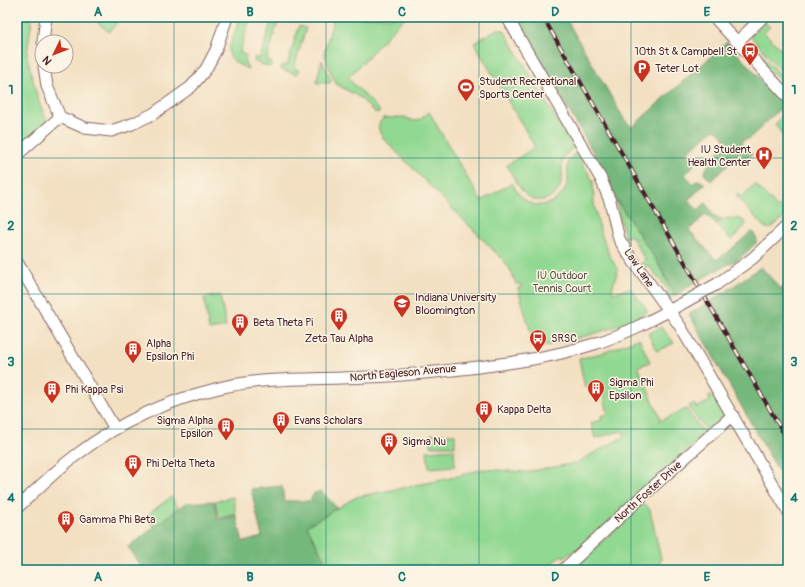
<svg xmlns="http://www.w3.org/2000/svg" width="805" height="587" font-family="Pangolin,sans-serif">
  <rect width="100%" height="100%" fill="#fcf5e5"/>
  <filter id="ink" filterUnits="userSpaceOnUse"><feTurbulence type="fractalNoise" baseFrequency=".025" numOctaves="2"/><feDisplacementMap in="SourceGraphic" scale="8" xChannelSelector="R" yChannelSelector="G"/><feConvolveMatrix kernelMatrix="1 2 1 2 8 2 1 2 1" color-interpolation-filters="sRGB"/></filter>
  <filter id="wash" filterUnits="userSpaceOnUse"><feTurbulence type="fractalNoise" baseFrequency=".012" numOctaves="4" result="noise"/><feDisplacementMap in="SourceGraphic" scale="16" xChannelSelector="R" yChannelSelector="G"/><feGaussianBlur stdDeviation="0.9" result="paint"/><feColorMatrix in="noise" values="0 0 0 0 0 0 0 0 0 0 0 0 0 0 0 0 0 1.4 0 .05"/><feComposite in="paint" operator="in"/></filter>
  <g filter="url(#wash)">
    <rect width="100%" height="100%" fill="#f3e0c2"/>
    <path fill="#91d892" stroke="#6e7c5e" d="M17 17H32L27 56 39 103 47 120 17 148Z
      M100 17H122L109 32 96 21Z
      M240 17H250L240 53 246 55 245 62 248 69C239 65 227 60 229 48Z
      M334 17H405L348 78 380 111 378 113 374 112 359 97 336 84 332 75 324 53Z
      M272 19 278 21 267 60 272 63V65L270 67 255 62 254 60 255 57 260 58Z
      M765 22 770 27 764 32 788 57V74L786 76 750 36Z
      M299 26 306 28 294 68 300 71 297 74 282 70 281 67 282 65 287 66Z
      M497 29 504 30 573 148C554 162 567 170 560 187 558 193 553 197 547 199 525 207 515 179 507 165L535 147 474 43Z
      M752 44 788 83V90L749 48Z
      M322 60 331 80 330 83H317L316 82Z
      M788 110V142C782 136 780 130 775 124Z
      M429 112 481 201 512 183C518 194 525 205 540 205 553 205 566 194 568 180 569 168 563 162 576 153L593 181 594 205 600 230 609 255 618 270 612 289 613 293 630 288 646 308 647 312C640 317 630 320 622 324 594 335 565 342 535 348L518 288 522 286 521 284H516L510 269 503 260 383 138C378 130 376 124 384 118L405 117 411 120 416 121 421 119Z
      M755 184 778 208 788 200V214L770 229 764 227 736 196 738 194 741 197Z
      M615 198 655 258 674 295 681 291 682 292 668 299 664 295 669 291 648 265 644 268 641 264 645 260 631 235 625 238Z
      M726 218 741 219 746 223 744 227 731 240 718 226Z
      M220 295 226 327 209 330 204 298Z
      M661 327C665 333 671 337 674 343L657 351 648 334Z
      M639 338 650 362 638 367 660 417V421L686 409 705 434 578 550 563 557 561 555 545 570H330L307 526 356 497 447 479 483 469 526 472 576 463 625 436 622 431 595 438 591 423 602 420 601 416 608 414 602 385 585 388 579 359 605 352Z
      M711 395H713L724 415 722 418 708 432 688 407 694 403 696 408 710 401 708 396Z
      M431 434H455V446H431Z
      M454 449 455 466 429 468 427 451Z
      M171 497 179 508 154 527 146 516Z
      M233 497 236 514 219 518 215 501Z
      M646 505 650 510 661 559 659 563 661 570H633L632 567 618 570H571L640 506Z"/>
    <path fill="#74b87c" stroke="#5f6c54" d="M514 17H565L624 119 632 127 727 42 784 105 749 139 742 140V146L746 148 752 154 747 159 740 153 711 181 704 174C709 162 716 152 727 146 725 138 721 131 714 129L686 153 688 156 692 157 694 165 685 175 693 183 699 180 705 184 688 200 697 209H699L706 203C711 211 713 218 723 219L717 225 706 214 689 230 716 260 728 252 752 231 757 239 756 243 739 259 713 272 675 295 655 258 615 198 603 169Z
      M761 267 781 289 788 284V488L689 314 722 294Z
      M282 486 284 501H310L314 493 321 491 337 508 307 526 330 570H143L128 547 186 503 214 501 218 520 236 515 243 542 262 537 251 489Z"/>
  </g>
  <g filter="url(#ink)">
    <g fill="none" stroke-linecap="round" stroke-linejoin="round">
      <g stroke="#856360" stroke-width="13">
        <path id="minor" d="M507 17 601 179 610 201 619 239 629 255 680 326 788 511
          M714 17 788 97
          M43 42 46 17
          M737 42 763 17
          M44 66 47 86 60 117
          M17 155 60 117 85 128 111 131 132 124 153 114 191 87 206 69 216 50 227 17
          M17 262 115 429
          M717 284 753 258 788 225
          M17 508C37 489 57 469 79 453 119 423 167 401 215 389 264 376 316 380 366 377 401 376 435 372 470 368 512 363 553 357 594 344 626 334 656 318 685 302
          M563 570 638 500 733 415"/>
      </g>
      <use href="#minor" stroke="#fff" stroke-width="11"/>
      <g stroke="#4a1f2b" stroke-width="4">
        <path id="rail" d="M543 17 788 441"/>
      </g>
      <use href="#rail" stroke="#fcf5e5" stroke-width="2.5" stroke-dasharray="8" stroke-linecap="butt"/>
      <g stroke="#856360" stroke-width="13" stroke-linecap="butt">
        <path id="minor-bridge" d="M685 302 717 284"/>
      </g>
      <use href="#minor-bridge" stroke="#fff" stroke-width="11"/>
    </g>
  </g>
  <path fill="none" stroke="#0f766e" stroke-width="1" stroke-opacity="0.55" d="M174 17V570M326 17V570M479 17V570M631 17V570M17 158H788M17 294H788M17 429H788"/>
  <defs>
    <g id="bus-pin" transform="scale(0.9)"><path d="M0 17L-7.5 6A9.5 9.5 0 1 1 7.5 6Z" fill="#c8321e" stroke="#fcf5e5"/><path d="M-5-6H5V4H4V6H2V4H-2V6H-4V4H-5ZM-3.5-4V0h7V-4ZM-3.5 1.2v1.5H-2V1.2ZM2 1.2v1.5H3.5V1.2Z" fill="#fff"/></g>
    <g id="parking-pin" transform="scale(0.9)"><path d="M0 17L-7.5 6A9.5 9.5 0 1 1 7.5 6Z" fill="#c8321e" stroke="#fcf5e5"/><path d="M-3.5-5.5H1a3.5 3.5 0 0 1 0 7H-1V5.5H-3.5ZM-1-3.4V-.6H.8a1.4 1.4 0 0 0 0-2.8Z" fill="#fff"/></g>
    <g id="stadium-pin" transform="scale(0.9)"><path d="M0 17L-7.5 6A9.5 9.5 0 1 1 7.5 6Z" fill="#c8321e" stroke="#fcf5e5"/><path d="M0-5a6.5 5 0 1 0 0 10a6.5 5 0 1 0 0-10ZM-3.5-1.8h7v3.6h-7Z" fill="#fff"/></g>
    <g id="hospital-pin" transform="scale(0.9)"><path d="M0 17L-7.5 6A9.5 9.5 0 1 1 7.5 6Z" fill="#c8321e" stroke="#fcf5e5"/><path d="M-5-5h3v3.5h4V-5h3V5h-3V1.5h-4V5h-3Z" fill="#fff"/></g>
    <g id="university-pin" transform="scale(0.9)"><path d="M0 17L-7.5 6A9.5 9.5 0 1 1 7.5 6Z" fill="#c8321e" stroke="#fcf5e5"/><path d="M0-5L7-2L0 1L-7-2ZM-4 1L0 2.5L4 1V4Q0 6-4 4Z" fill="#fff"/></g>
    <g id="building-pin" transform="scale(0.9)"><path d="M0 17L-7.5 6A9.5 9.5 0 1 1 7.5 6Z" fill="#c8321e" stroke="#fcf5e5"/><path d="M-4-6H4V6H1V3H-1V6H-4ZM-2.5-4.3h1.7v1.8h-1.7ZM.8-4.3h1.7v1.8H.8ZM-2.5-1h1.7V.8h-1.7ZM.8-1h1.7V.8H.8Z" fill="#fff"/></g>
  </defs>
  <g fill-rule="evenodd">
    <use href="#bus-pin" x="750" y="51"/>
    <use href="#parking-pin" x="642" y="68"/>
    <use href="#stadium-pin" x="466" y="87"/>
    <use href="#hospital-pin" x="764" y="155"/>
    <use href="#university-pin" x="402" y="303"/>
    <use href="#building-pin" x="339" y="316"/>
    <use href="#building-pin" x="240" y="322"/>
    <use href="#bus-pin" x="538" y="338"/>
    <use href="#building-pin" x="133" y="349"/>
    <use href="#building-pin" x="596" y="388"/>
    <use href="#building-pin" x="52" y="389"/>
    <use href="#building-pin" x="484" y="409"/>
    <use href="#building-pin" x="281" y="420"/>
    <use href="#building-pin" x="226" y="426"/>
    <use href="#building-pin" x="389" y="441"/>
    <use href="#building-pin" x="133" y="463"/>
    <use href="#building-pin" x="66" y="519"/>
  </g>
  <g text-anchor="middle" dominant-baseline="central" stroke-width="3" stroke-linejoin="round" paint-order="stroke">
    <g font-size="11" fill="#4a1f2b" stroke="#fcf5e5" text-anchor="start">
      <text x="737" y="51" text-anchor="end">10th St &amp; Campbell St</text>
      <text x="655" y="68">Teter Lot</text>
      <text x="479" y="81">Student Recreational<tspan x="479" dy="13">Sports Center</tspan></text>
      <text x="751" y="149" text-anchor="end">IU Student<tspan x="751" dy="13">Health Center</tspan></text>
      <text x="415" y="297">Indiana University<tspan x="415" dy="13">Bloomington</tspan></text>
      <text x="253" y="322">Beta Theta Pi</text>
      <text x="339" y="338" text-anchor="middle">Zeta Tau Alpha</text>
      <text x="551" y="338">SRSC</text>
      <text x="146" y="343">Alpha<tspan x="146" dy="13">Epsilon Phi</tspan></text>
      <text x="609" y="382">Sigma Phi<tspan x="609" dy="13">Epsilon</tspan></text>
      <text x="65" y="389">Phi Kappa Psi</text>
      <text x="497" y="409">Kappa Delta</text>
      <text x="213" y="420" text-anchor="end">Sigma Alpha<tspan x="213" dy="13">Epsilon</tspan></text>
      <text x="294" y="420">Evans Scholars</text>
      <text x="402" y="441">Sigma Nu</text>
      <text x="146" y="463">Phi Delta Theta</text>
      <text x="79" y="519">Gamma Phi Beta</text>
    </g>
    <g font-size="11" fill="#4a1f2b" stroke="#fcf5e5">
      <text transform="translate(639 268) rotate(56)">Law Lane</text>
      <text transform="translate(403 373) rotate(-5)">North Eagleson Avenue</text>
      <text transform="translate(648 492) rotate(-42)">North Foster Drive</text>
    </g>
    <g font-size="11" fill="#5f564a" stroke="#fcf5e5">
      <text x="562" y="275">IU Outdoor<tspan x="562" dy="13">Tennis Court</tspan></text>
    </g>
  </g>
  <rect width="805" height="587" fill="none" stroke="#fcf5e5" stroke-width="44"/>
  <g transform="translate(54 54) rotate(227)"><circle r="19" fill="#fcf5e5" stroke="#b59f9b"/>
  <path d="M0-3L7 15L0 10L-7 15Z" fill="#c8321e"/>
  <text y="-6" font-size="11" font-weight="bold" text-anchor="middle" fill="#4a1f2b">N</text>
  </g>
  <rect x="22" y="22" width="761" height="543" fill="none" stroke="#0f766e" stroke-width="1.5"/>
  <g font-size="13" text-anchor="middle" font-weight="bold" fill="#0f766e">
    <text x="98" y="16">A</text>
    <text x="250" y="16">B</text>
    <text x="402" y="16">C</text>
    <text x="555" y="16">D</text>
    <text x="707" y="16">E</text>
    <text x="11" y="94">1</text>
    <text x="794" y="94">1</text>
    <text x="11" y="230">2</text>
    <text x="794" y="230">2</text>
    <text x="11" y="366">3</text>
    <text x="794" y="366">3</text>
    <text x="11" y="502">4</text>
    <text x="794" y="502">4</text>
    <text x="98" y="581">A</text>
    <text x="250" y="581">B</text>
    <text x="402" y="581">C</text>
    <text x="555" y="581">D</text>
    <text x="707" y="581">E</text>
  </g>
</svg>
